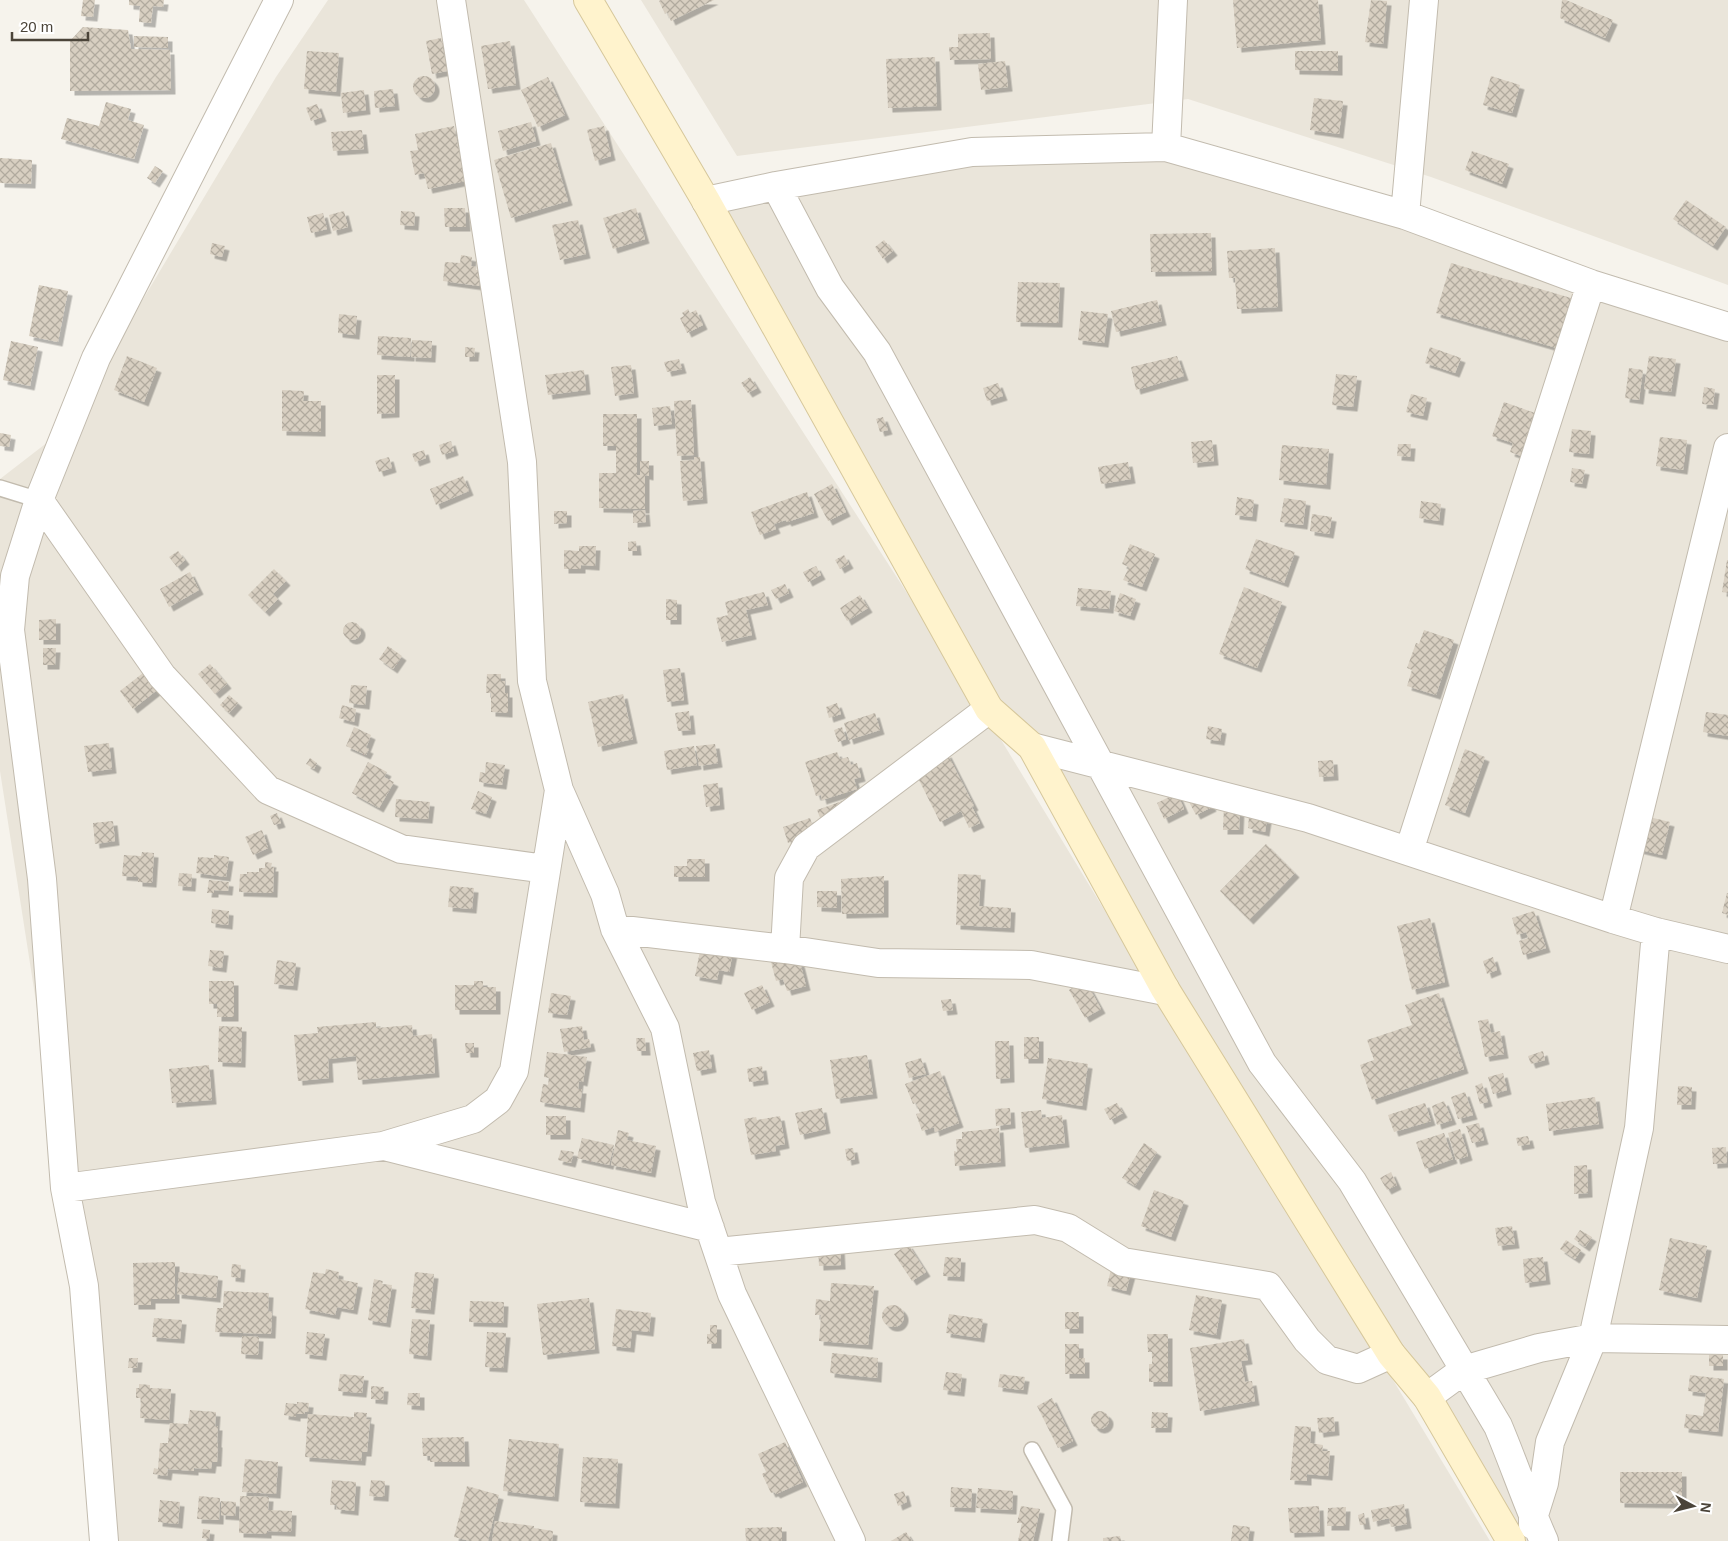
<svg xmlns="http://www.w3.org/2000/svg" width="1728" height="1541" font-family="Arial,sans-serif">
  <defs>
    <pattern id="building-cross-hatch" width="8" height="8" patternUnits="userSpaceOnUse" patternTransform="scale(1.25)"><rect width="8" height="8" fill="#d8cfc1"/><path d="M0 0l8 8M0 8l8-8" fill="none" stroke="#b1aa9e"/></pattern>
    <filter id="shadow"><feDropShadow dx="4.5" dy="4.5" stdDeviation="0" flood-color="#0004"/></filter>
  </defs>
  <rect width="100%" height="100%" fill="#f6f3ec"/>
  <path fill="#eae5da" d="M328 0H524L989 720 1131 954 1032 747 989 709 706 201 972 152 1166 147 1728 327V1541H1511L1447 1433 1387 1370 1490 1541H102L65 1188 0 771V479L66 428 276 77Z
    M641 0H1728V285L1431 177 1188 99 737 156Z"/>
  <path fill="url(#building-cross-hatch)" filter="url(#shadow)" d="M83 0H95L93 17 81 16Z
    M129 0H164L163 7 153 6 151 23 139 22 140 6 129 5Z
    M661 0H714L671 21 667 12 665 14 659 1Z
    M1233 0H1318L1321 40 1237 48Z
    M1371 0 1387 1 1383 44 1365 42Z
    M1562 0H1566L1613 20 1605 38 1560 18Z
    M83 27 128 30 131 49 170 50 171 90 70 91V41Z
    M990 33 991 59 950 60 949 47H958V34Z
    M134 36 168 37V48L134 47Z
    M441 38 447 71 432 74 426 41Z
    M510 41 516 85 488 89 481 46Z
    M307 51 339 53 336 92 304 89Z
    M1295 51H1338V71L1295 70Z
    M935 57 937 106 888 108 886 59Z
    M1005 61 1008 87 981 90 978 64Z
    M413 87a11 11 0 1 1 22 0a11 11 0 1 1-22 0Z
    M1491 76 1520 85 1512 113 1483 105Z
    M548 77 565 115 538 127 521 90Z
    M393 89 395 106 375 108 374 91Z
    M364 90 366 110 343 113 341 93Z
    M1314 98 1343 101 1339 134 1310 130Z
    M106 102 131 109 128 120 144 125 134 159 61 139 67 118 99 126Z
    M317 104 322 117 311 121 306 108Z
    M531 122 536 141 503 151 498 131Z
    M454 126 465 181 428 189 424 173 415 175 410 151 418 150 415 134Z
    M604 126 611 156 595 161 587 130Z
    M362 130 364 149 333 151 331 132Z
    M551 143 568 201 511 218 494 160Z
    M1472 151 1509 164 1502 184 1465 170Z
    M0 158 32 160 31 184 0 183Z
    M155 166 163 171 155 183 147 178Z
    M1686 200 1726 227 1713 246 1673 219Z
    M444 208H465L466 227H445Z
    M636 208 645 239 613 249 603 218Z
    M344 211 348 227 333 231 329 215Z
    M401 211 415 212 414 226 400 225Z
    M323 213 327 229 311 233 307 217Z
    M578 220 586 254 560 260 552 225Z
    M1211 233 1212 271 1151 272 1150 234Z
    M884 240 893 251 883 259 875 247Z
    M212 243 225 246 222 257 210 254Z
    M1275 248 1278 307 1237 309 1235 278H1229L1227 251Z
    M461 255 472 257 471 266 476 267V270H481L479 286 443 281 445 262 460 263Z
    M1451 263 1571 298 1557 348 1436 313Z
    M1018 282 1060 283 1058 323 1016 322Z
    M39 285 68 291 58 342 29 336Z
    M1157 300 1162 321 1116 332 1111 311Z
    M688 309 690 313 696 310 703 325 687 333 680 318 684 316 682 313Z
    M1081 311 1108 314 1104 343 1078 340Z
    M339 314 357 316 355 335 338 333Z
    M378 336 411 338 410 357 377 355Z
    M412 340 432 341 431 358 411 357Z
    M11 341 38 347 30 386 3 380Z
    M465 347 475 348 474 357H465Z
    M1430 347 1461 358 1455 373 1425 363Z
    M127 356 157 368 144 402 114 390Z
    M1177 356 1184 376 1136 390 1131 367Z
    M1649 356 1676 359 1671 392 1644 389Z
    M679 359 682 369 667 372 664 362Z
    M631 365 634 393 615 396 611 367Z
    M1629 368 1643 370 1639 400 1625 398Z
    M584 370 586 390 548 395 545 375Z
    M1336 374 1357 376 1353 407 1332 405Z
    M377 375H395V413L377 414Z
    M750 377 757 388 748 393 741 383Z
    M998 383 1003 396 987 401 983 388Z
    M1704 387 1715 389 1713 405 1702 404Z
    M282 390 304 391 303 401H321V432L282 431Z
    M1411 394 1427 398 1423 416 1406 412Z
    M691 400 694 455 677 456 674 401Z
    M1504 402 1535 413 1524 443 1529 444 1524 457 1510 452 1513 443 1492 436Z
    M670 406 672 424 654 426 652 408Z
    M603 414H637V475H640V461H649V476L645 475V509L599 508V473H616V446H603Z
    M883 417 888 430 880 432 876 419Z
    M1572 429 1591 431 1589 454 1569 452Z
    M0 433 11 435 9 447 0 446Z
    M1660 437 1687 440 1683 470 1656 466Z
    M1212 440 1214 461 1193 463 1191 442Z
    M451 441 454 451 442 455 439 445Z
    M1398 444H1411L1410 457 1397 456Z
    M1282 445 1329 449 1326 485 1279 480Z
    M424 450 426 458 415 462 412 454Z
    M389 457 392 468 379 472 375 461Z
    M694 457H700L703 499 683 501 680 461 694 460Z
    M1128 462 1131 479 1101 484 1098 467Z
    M1572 468 1585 470 1582 484 1570 482Z
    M463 476 469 491 436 505 430 489Z
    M832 484 846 512 828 521 814 494Z
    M807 492 814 513 787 522 786 520 774 524 776 529 760 535 751 512Z
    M1237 497 1254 500 1252 517 1235 515Z
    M1284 498 1306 501 1303 525 1280 522Z
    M1421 501 1441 504 1439 521 1419 518Z
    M645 510 646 522 633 523V511Z
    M554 511H567V523L554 524Z
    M1312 514 1332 517 1329 534 1310 531Z
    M1256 539 1295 552 1284 583 1245 569Z
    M636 541 637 551H628V542Z
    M1130 544 1155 554 1142 587 1123 580 1129 567 1122 564Z
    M579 546H596L595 566 581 565V569H564V550L579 551Z
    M178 551 185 560 177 567 169 557Z
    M844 555 849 564 840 569 835 560Z
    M1727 560H1728V593L1722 592Z
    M816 566 821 575 808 582 803 572Z
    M274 569 286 581 273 594 278 599 265 612 248 595Z
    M190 572 199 590 169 607 160 589Z
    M785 584 789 593 776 599 771 590Z
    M1244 587 1282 602 1257 668 1219 654Z
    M1078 588 1111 591 1109 609 1076 606Z
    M764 592 768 605 746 610 752 635 722 642 716 618 728 615 725 602Z
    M1120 593 1136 599 1130 616 1114 611Z
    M860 595 868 608 847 621 840 608Z
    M666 599 677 600V620H666Z
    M56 619V640H39V620Z
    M343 631a9 9 0 1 1 18 0a9 9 0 1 1-18 0Z
    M1424 630 1454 640 1436 695 1407 686 1412 670 1407 668 1416 643 1419 644Z
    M388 646 402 656 393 669 379 659Z
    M43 648H56L55 665H43Z
    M210 664 227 684 215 694 198 674Z
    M680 668 684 700 667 702 663 670Z
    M143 673 157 690 133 709 120 691Z
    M487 674H501V681H505V693H508V713L491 712V693H486Z
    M351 685 367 686 365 705 349 703Z
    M623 694 633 739 598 747 588 702Z
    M229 695 238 703 229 713 220 705Z
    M837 703 841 714 829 718 826 707Z
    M342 705 356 709 354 722 339 718Z
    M689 711 691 730 678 731 675 713Z
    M1706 712 1728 715V736L1703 732Z
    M875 713 880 730 849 740 844 723Z
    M1208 726 1222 729 1220 741 1206 739Z
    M354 727 371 735 366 748 369 749 366 755 346 746Z
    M842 727 846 739 838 742 834 730Z
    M109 743 112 769 88 772 84 746Z
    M715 744 718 763 699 766 696 746Z
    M694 746 697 765 667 770 664 751Z
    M1465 749 1485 757 1465 813 1445 805Z
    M837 752 840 759 848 757 851 765 857 763 861 777 854 779 857 789 822 800 821 795 816 796 805 762Z
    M947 753 974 806 972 807 980 823 969 828 961 811 940 822 914 770Z
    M310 758 317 763 314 769 306 764Z
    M1333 760 1334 776 1319 777 1318 761Z
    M368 762 387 772 384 777 394 782 379 808 352 793Z
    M486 762 505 765 502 785 479 782 480 772 485 773Z
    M718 783 720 805 706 807 703 785Z
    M478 791 492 797 486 814 471 809Z
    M1177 793 1184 809 1164 819 1157 803Z
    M1206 794 1212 807 1196 815 1189 802Z
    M396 799 430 802 428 819 395 817Z
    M848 799 822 823 817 810Z
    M1224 806 1240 807 1239 830H1223Z
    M277 813 281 823 274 825 270 816Z
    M1249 816 1267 819 1265 832 1248 828Z
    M1645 816 1670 822 1662 855 1637 849Z
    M810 818 815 833 788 843 783 827Z
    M113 821 115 841 95 844 93 823Z
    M262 830 268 848 253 855 245 837Z
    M1266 844 1295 873 1249 920 1220 891Z
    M142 852 154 853 152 883 138 882V877L122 876 124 855 141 856Z
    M214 855 229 857 226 877 196 873 198 857 214 858Z
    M687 859H705V877H674V866H687Z
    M265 862 272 863 271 867H274L273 893 239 892 240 874H247V872H259V868H265Z
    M179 873 192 874 191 887 178 886Z
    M958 874 981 875 979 906 1011 908 1010 928 956 925Z
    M884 876V913L842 914 841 879Z
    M209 880 229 882 228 891 214 890V893H207Z
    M450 886 474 888 472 909 448 907Z
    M817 891H837V908L817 907Z
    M1727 893H1728V915L1722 913Z
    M212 909 229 911 228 925 211 923Z
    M1534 911 1546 948 1523 955 1519 941 1528 938 1526 932 1517 935 1512 918Z
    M1430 918 1445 982 1412 990 1397 926Z
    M703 936 735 942 729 972 719 970 717 980 695 976Z
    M210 950 224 951 222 968 208 966Z
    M798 954 806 986 787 991 783 979 776 981 771 962Z
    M1493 957 1497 970 1487 974 1483 961Z
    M277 960 296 963 293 986 274 984Z
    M1085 980 1101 1009 1085 1018 1069 990Z
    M209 981H234V1017H217V1004H209Z
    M474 981H483V987H496V1010H455V985H474Z
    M762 985 770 1002 752 1010 744 993Z
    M551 993 571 996 567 1015 548 1013Z
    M1439 993 1464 1069 1372 1100 1360 1065 1374 1060 1367 1040 1412 1025 1405 1005Z
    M951 999 953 1010 943 1011 941 1000Z
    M1488 1019 1491 1033 1500 1031 1504 1054 1485 1057 1478 1021Z
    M376 1022V1028L412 1025 413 1036 432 1034 435 1073 358 1080 356 1056 328 1059 329 1078 298 1081 294 1035 318 1033 317 1027Z
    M219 1026 242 1027 241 1063 218 1062Z
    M582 1026 584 1040 589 1039 591 1047 564 1052 560 1029Z
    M1024 1037H1039V1059H1024Z
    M636 1038H645L646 1051H637Z
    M995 1041H1009L1010 1078 996 1079Z
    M465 1043H474V1053H466Z
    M709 1050 712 1068 697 1071 693 1053Z
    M1543 1051 1545 1060 1531 1064 1528 1056Z
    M547 1052 587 1057 583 1082 579 1081 578 1089H582L580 1108 540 1102 543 1084 548 1085 549 1078 544 1077Z
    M867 1055 873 1094 836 1099 830 1060Z
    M921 1058 926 1074 909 1078 905 1063Z
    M1048 1058 1088 1064 1082 1106 1042 1099Z
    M209 1065 212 1100 172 1103 169 1069Z
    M762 1066 764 1080 749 1082 747 1069Z
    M940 1071 959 1123 935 1132 934 1127 922 1131 916 1114 920 1113 916 1103 913 1104 905 1084Z
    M1503 1073 1507 1090 1493 1094 1488 1077Z
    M1482 1083 1488 1102 1480 1104 1475 1086Z
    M1678 1086 1692 1087 1691 1105H1677Z
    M1465 1092 1473 1115 1458 1119 1451 1097Z
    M1595 1097 1599 1124 1549 1131 1546 1104Z
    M1444 1101 1452 1120 1437 1125 1432 1106Z
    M1117 1103 1123 1113 1110 1120 1104 1109Z
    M1425 1103 1431 1121 1394 1132 1388 1115Z
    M822 1108 826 1129 800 1135 795 1113Z
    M1010 1108 1011 1124 996 1126 995 1109Z
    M1041 1110 1042 1118 1062 1115 1065 1143 1025 1148 1021 1112Z
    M546 1116H566V1135H546Z
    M780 1116 785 1144 775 1146 776 1151 751 1155 744 1119 756 1117 757 1120Z
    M1479 1123 1484 1140 1472 1143 1466 1126Z
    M999 1128 1001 1162 955 1166 954 1151 957 1152 956 1139H962V1132Z
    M1460 1129 1468 1156 1456 1160 1448 1133Z
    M618 1130 629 1133 627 1140 656 1146 651 1173 611 1165Z
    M1444 1133 1453 1159 1425 1169 1416 1142Z
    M1528 1136 1530 1144 1518 1146 1516 1138Z
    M582 1138 614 1145 609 1165 577 1158Z
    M1144 1143 1157 1152 1135 1186 1122 1178Z
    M1726 1147 1727 1163 1713 1164 1712 1148Z
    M853 1148 855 1159 847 1161 845 1149Z
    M561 1150 574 1152 571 1163 558 1160Z
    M1587 1165 1588 1193 1574 1194V1166Z
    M1391 1172 1397 1185 1387 1190 1380 1178Z
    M1154 1190 1184 1201 1171 1237 1141 1226Z
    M1512 1226 1515 1244 1498 1246 1495 1228Z
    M1580 1230 1592 1237 1585 1247 1574 1239Z
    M1670 1238 1707 1246 1697 1298 1659 1290Z
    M1566 1240 1581 1250 1575 1259 1560 1249Z
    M840 1243 841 1265 819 1266 818 1244Z
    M908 1244 926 1272 912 1281 894 1254Z
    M945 1257 961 1258 960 1277 943 1276Z
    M1543 1257 1546 1280 1525 1283 1523 1259Z
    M175 1262V1299H151V1305H134L133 1263Z
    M232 1264 241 1265 240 1278 231 1277Z
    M326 1269 339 1272 338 1279 358 1283 353 1310 337 1307 335 1315 305 1309 313 1272 325 1274Z
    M1111 1269 1131 1273 1126 1291 1107 1286Z
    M179 1272 218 1276 216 1298 177 1294Z
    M415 1272 434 1274 430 1310 411 1308Z
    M374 1279 383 1281 382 1284 392 1285 386 1323 368 1320Z
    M831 1283 874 1286 868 1345 819 1341 821 1315H815L816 1299 830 1301Z
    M224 1291 269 1293 268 1311 272 1312 271 1334 215 1332 217 1308H223Z
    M1196 1295 1222 1300 1216 1335 1189 1330Z
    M589 1298 595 1349 543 1355 537 1304Z
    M470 1301 504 1302 503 1323 469 1322Z
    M882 1316a11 11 0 1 1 22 0a11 11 0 1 1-22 0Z
    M616 1309 651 1313 649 1332 632 1330 630 1348 612 1346Z
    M1065 1312H1079V1329H1065Z
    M949 1314 983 1319 980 1338 946 1333Z
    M154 1318 182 1320 180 1339 152 1337Z
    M412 1319 430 1320 427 1356 409 1354Z
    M710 1325H717V1344H707V1334H710Z
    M307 1332 325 1334 322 1356 305 1354Z
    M487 1332 506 1333 503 1368 485 1367Z
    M1147 1334H1168V1382H1149V1364H1152V1352H1148Z
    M242 1336 259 1337 258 1355 241 1354Z
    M1244 1339 1248 1360 1241 1361 1245 1382 1252 1381 1255 1401 1200 1411 1190 1348Z
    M1065 1344H1079V1358H1085V1374H1065Z
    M832 1353 878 1358 877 1378 830 1373Z
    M1709 1355H1723V1366H1709Z
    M129 1358H138L137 1368H128Z
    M946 1372 962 1374 960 1392 943 1390Z
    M340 1374 364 1376 362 1393 338 1391Z
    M1000 1374 1025 1377 1023 1390 998 1387Z
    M1690 1375 1724 1379 1718 1432 1684 1428 1686 1414 1703 1416 1706 1393 1688 1391Z
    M139 1384 150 1385V1388L171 1389 169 1420 140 1418 141 1398H136V1388H139Z
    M371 1386 384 1387 383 1400 371 1399Z
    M408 1393H420V1406L407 1405Z
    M1052 1398 1073 1441 1058 1448 1037 1406Z
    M297 1402 309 1403 308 1412H305L304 1414H296V1417L284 1415 286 1403 297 1404Z
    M190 1410 216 1412 215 1426H218L217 1443H218L217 1462H212L211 1469 194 1468V1471L168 1469 167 1476 153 1474 154 1468 158 1469 160 1443H168L170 1423 188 1424Z
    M1091 1420a9 9 0 1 1 18 0a9 9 0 1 1-18 0Z
    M354 1412 367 1413 366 1419 370 1420 367 1452H362L361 1461 305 1457 308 1414 354 1417Z
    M1152 1412 1168 1413 1167 1428H1151Z
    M1334 1417 1335 1431 1319 1433 1317 1418Z
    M1295 1426 1311 1427 1310 1443 1323 1445 1322 1451H1330L1328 1476 1307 1474V1481L1290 1480Z
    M464 1437 465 1462H430V1456H423L422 1438Z
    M509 1439 559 1444 554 1497 503 1491Z
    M785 1442 803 1482 776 1494 774 1492 771 1493 762 1474 766 1472 758 1454Z
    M583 1457 618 1459 615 1504 580 1502Z
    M245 1459 278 1462 276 1494 242 1492Z
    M1620 1472H1682V1504L1620 1503Z
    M332 1480 356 1482 354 1511 336 1509 337 1505H330Z
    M371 1480 385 1481 384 1497 369 1496Z
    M467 1486 499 1495 488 1541H470L454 1537Z
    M951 1487 972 1489 971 1508 950 1507Z
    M978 1488 1013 1491 1012 1510 976 1508Z
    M904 1491 907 1502 898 1506 894 1494Z
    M199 1496 220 1498 219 1520 197 1519Z
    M240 1496 269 1497 268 1510 292 1511 291 1532 267 1531V1534L239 1533Z
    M160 1500 180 1502 178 1524 158 1522Z
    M221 1501 236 1502 235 1516 221 1515Z
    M1404 1504 1407 1524 1391 1527 1389 1518 1373 1522 1371 1510Z
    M1021 1506 1040 1509 1033 1541H1018L1022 1523H1017Z
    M1319 1506 1320 1532 1290 1533 1288 1508Z
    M1346 1507 1345 1526H1327L1328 1508Z
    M1364 1513 1366 1525H1360L1358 1515Z
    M495 1521 534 1526V1528L553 1531 552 1541H492Z
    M1233 1525 1250 1527 1248 1541H1231Z
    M782 1527V1541H746L745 1528Z
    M203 1529 210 1530 209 1539 202 1538Z
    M906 1532 912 1541H891Z
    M1120 1536 1121 1541H1103V1538Z"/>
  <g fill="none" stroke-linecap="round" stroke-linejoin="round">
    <g stroke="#c2bbae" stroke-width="18">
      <path id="lane" d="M0 488 39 500
        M1032 1450 1064 1509 1060 1541"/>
    </g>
    <g stroke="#c2bbae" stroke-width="30">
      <path id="street" d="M451 0 522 462 532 681 559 790 605 894 615 929 665 1028 701 1202 732 1294 851 1541
        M1166 147 1173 0
        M776 186 830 288 877 352 1262 1063 1352 1181 1498 1426C1514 1464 1527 1503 1544 1541
        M706 201 776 186 972 152 1166 147 1405 215 1591 284 1728 327
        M1405 215 1424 0
        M39 500 162 676 268 790 401 849 546 869
        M1032 747 1308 818 1613 919 1656 932 1728 949
        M1409 851 1591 284
        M1613 919 1728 448
        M615 929 785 949 878 963 1031 965 1160 990 1165 989
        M785 949 789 878 806 847 989 709
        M384 1146 710 1228
        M65 1188 383 1146 473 1119 498 1100 514 1071 559 790
        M718 1252 1035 1220 1068 1228 1123 1262 1268 1286 1307 1340 1327 1360 1358 1369 1391 1354
        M1427 1397 1464 1370 1539 1348 1593 1338 1728 1340
        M1533 1525V1518L1544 1483 1550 1442 1593 1338 1639 1128 1656 932
        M104 1541 84 1286 65 1188 42 879 10 630 15 576 39 500 96 358 279 0"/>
    </g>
    <g stroke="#d6c79b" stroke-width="30">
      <path id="secondary" d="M588 0 706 201 989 709 1032 747 1165 989 1391 1354 1427 1397 1511 1541"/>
    </g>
    <use href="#lane" stroke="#fff" stroke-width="15"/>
    <use href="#street" stroke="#fff" stroke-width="28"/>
    <use href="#secondary" stroke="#fff3cd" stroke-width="28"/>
  </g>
  <g transform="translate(1693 1506) rotate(97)" stroke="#ffffff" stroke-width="4" paint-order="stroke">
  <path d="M0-4L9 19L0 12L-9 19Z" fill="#4b4439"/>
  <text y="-8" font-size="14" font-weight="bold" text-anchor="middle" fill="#4b4439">N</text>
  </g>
  <path d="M12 32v8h76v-8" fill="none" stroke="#4b4439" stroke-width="2.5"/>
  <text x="20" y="32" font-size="15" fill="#4b4439" stroke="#ffffff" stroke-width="4" paint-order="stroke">20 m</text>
</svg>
